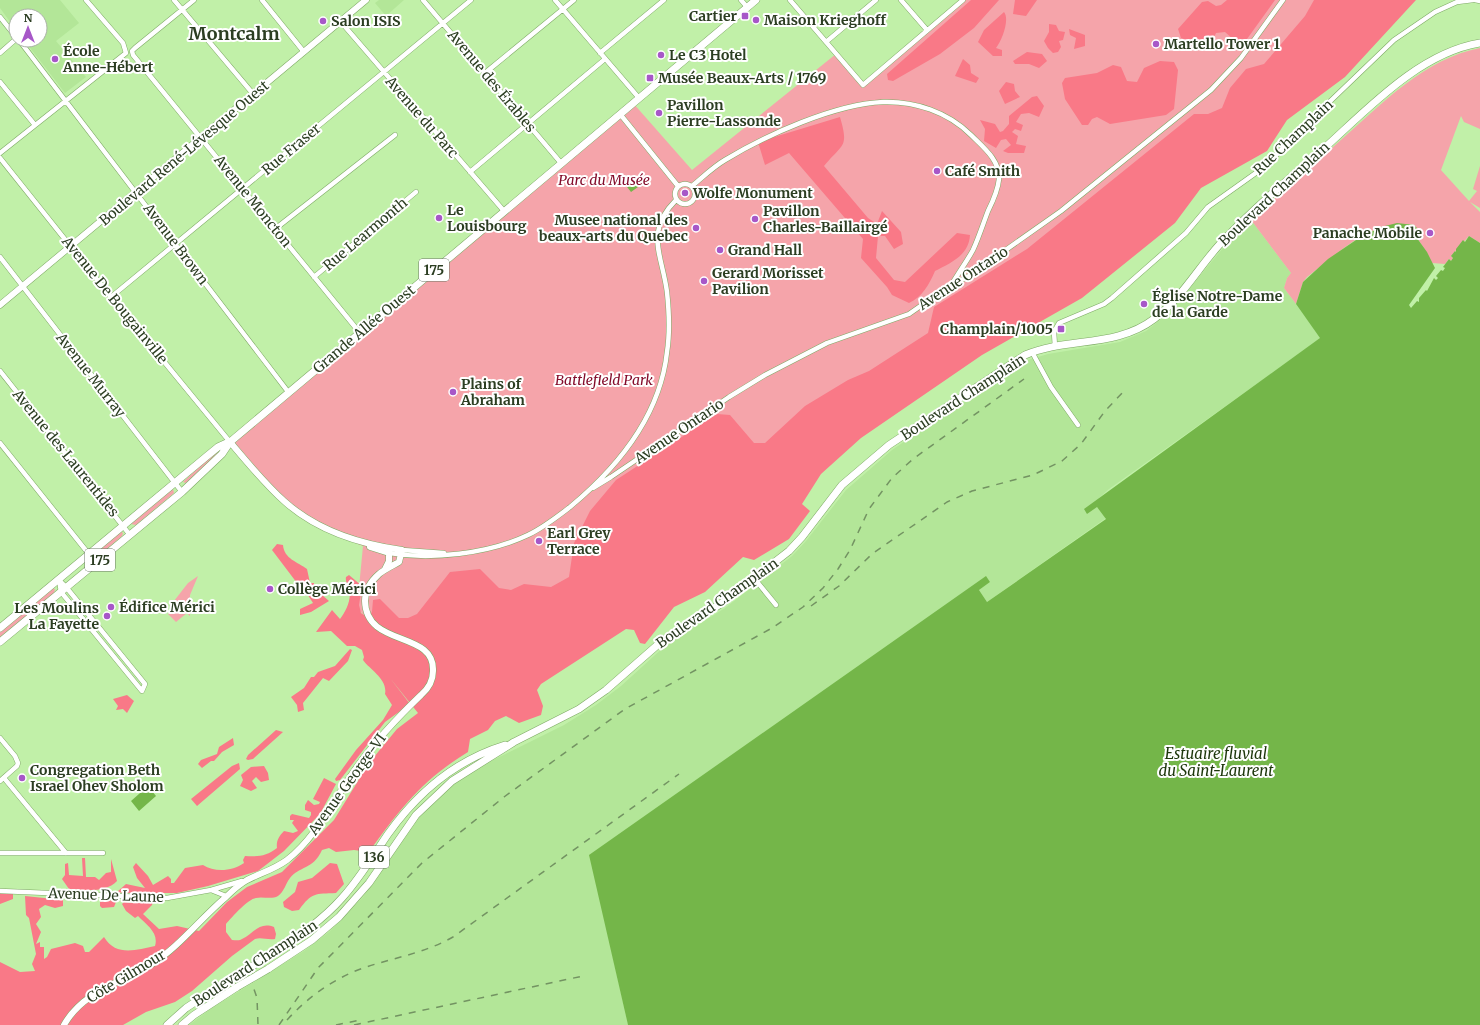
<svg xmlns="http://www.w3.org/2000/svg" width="1480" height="1025" font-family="Merriweather,serif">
  <rect width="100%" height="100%" fill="#c1f0a8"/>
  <path fill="#b3e698" d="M0 0H60L79 23 56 41 86 77 65 93 24 40H40V16H16V30L0 8Z
    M379 0H404L386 16 375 3Z
    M1251 220 1291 273 1287 278 1284 288 1321 338 1109 489 1099 498 1097 507 1106 518 987 602 979 590 990 582 986 577 590 855 628 1025H189L212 1008 304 951 329 932 363 897 419 818 454 784 487 763 564 725 596 705 621 686 666 645 725 608 792 556 806 541 846 490 892 450 993 381 1028 360 1048 354 1120 342 1146 331 1169 313 1223 248Z"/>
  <path fill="#f5a4aa" d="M965 0H1338L1084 245 447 700 357 608 363 546 330 533 283 500 231 439 633 103 692 170 836 54 863 85Z
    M1480 48V129L1464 122 1461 116 1441 170 1469 201 1477 191 1473 189 1480 166V208L1470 202 1480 212V243L1469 236 1451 256 1453 258 1451 261 1449 259 1445 264 1432 263C1427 250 1415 240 1414 225 1372 217 1338 254 1307 277L1303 282 1296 304 1284 288 1287 278 1291 273 1251 220C1281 192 1312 166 1342 139 1383 103 1424 59 1480 48Z
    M223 445 224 447 186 483 183 482Z
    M173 489 174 493 136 525 131 524Z
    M120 531 123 533 122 536 102 553H99L98 550Z
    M198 576 190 595V616L187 613 176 622 168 614 177 605 174 601 188 583Z
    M52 588 55 589 54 593 0 637V630Z"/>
  <path fill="#f97987" d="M971 0H999L974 28 940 54 893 81 888 80 887 74Z
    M1015 0H1037L1026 16 1013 14Z
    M1227 0H1275L1247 39 1235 41 1225 32 1216 33 1211 44 1202 46 1181 38 1178 29 1202 2 1208 1 1216 6 1221 5Z
    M1314 0H1416L1345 77 1287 120 1267 151 1201 188 1175 223 1082 298 982 355 861 438 821 474 802 504 810 511 789 539 754 560 743 557 705 592 674 607 645 644 640 643 634 630 626 629 541 684 537 690 543 706 541 715 519 723 506 716 495 721 488 730 470 739 468 752C422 780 400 809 369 852L354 850 336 852 329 848 322 850C313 870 299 866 290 878 286 883 284 892 278 896 271 900 263 896 256 898 248 899 232 917 226 924V932L232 940C235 940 240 941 242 939 253 934 259 921 274 927L276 934 275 939C267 940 261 937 255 939L232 956 192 991 175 1002 146 1012 123 1025H0V962L20 972 35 971 32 964 36 954 29 918 26 915 25 896 63 900V906L55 908 45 905 39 909 41 917 36 924 41 932 36 944 40 942V947H44V959L47 957 51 949 75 943 83 946 85 952H89L104 937C116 957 136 950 155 946 159 933 147 925 138 916L135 918 126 911 122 904 124 902 136 903 153 902 152 905 143 914 159 929 177 926 199 931 227 902 247 887 282 872 334 820 369 763 397 729 418 713 390 678 410 704 385 722 340 780 336 781 335 779 356 750 383 720 392 705 385 694C388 679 370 670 363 660L364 657 362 650 355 646H347L331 631 316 632 332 610 340 619C346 611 352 599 349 589 348 584 345 582 346 577L349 575 362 586 359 605 361 613 367 617 372 612 373 600 380 599 399 618H408L417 614 450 572 480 569 499 588 511 590 524 584 551 587 569 577 574 543 590 511 616 480 717 414 730 415 754 443H765L805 406 848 380 869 371 928 333 934 307 1027 249 1194 114H1208L1222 108 1230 88 1246 69 1264 64 1305 16Z
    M1004 12C1010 19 1002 41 996 48L1002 50V56H993L978 42 984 30Z
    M1049 24 1056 25 1059 31 1065 32 1063 40 1059 41 1061 47 1058 52 1053 53 1048 48 1044 41 1049 32Z
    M1069 29 1085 35V46L1074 49 1076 38 1070 35Z
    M1027 52 1042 54 1047 61 1039 68 1029 64H1015L1013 61Z
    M963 59 970 65 971 73 979 78 976 83 955 76Z
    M1160 61 1174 62 1178 70 1174 109 1166 115 1110 124 1097 117 1092 119 1088 125H1082L1065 99 1062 83 1065 78 1097 73 1113 65 1121 67 1127 81 1137 82 1144 68Z
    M1006 82 1014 84 1015 91 1020 97 1005 104 999 91Z
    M1037 96 1044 106 1039 117 1029 113 1021 114 1016 122 1023 125 1021 131 1015 129 1012 132 1018 136 1016 144 1026 146 1024 153H1008L1003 151 1011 145 1006 139 1001 140 996 148 984 141 985 129 980 120 995 124 1000 132 1003 131 1009 124V116L1032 97Z
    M840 117C849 148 843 143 824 166L868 218 877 224 882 211 901 232 903 244 894 249 885 236H878L876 258 894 280 905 282 957 233 970 235C969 255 951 263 935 271 929 285 922 297 909 303L892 295 887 287 861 258 863 239 789 153 765 165 758 142Z
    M277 544 283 545C284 559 298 562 307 569L310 583H314V588L329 601 311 612 300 615V609L313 603 304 589 298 587 297 583 272 550Z
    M350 649 352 650 348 661 329 681 323 678 303 703 304 710 298 712 297 705 291 697 304 688 311 677H314L318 672 335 666Z
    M127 695 134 701 127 713 123 709 116 710 118 706 113 699Z
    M276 730 283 732 253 759 248 760 246 759 248 755Z
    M233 738 234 745 222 752 214 761H211L202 768 198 764 201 760 217 754 219 747Z
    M239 763 240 769 197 806 191 799 232 766Z
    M264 766 268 773 269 780 261 782 256 777 252 781 257 788 251 791 240 786 243 780 241 775 251 767Z
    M324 778 336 784 320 814 284 851 258 871 208 886 177 893H124L117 892 126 884 145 888 137 878 133 867 136 863 148 876 153 885 168 876 171 879V883H174L185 868 203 865C215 873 233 871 244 863L243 860 245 856C258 857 267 856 277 848 276 841 279 836 284 831L293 833 298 831 292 823 294 820H290V816L292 814 309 818 311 815V812L305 810V805L308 800 314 805 319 804 320 802 313 799Z
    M82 858H85L86 877H95L99 880 106 873 111 872V859L117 881C106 893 85 890 69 889L62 879 65 875V864L68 863 69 875 83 876Z
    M330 863 337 864 344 884 336 893C315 894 312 892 299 910L292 911 284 907 283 902 295 892 298 882 312 878Z
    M0 893 13 894V899L0 904Z
    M106 899 116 902 114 907 102 908 100 906V902Z"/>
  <path fill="#74b649" d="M631 178 638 187 631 192 624 183Z
    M1397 223 1414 225 1417 228 1414 234 1427 252 1435 268 1409 305 1411 308 1417 301 1419 302V298L1426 290 1427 291 1434 278 1436 280 1438 278 1436 276 1441 270 1443 271 1445 268 1443 267 1449 259 1451 261 1453 258 1451 256 1455 251 1456 252V249L1463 240 1465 242 1469 236 1480 243V1025H628L589 855 986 576 990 582 979 590 987 602 1106 519 1097 507 1087 514 1084 509 1320 338 1296 304 1303 282 1328 259 1356 240 1381 227Z
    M148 786 156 796 139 811 131 801Z"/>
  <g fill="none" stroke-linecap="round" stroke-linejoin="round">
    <g stroke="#7ea965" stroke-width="5.5">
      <path id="street" d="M174 0 254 95
        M194 0 135 48 132 51 133 55 360 333
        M262 0 304 52
        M423 0 561 163
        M555 0 639 98
        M741 0 747 7
        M790 0 863 85 963 0
        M901 0 927 30
        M1475 0 1480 1
        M0 17 16 37
        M341 22 504 211
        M19 40 289 393
        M826 42 876 0
        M0 53 16 39
        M600 53 664 0
        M485 73 574 0
        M0 82 35 125
        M620 114 678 186
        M0 153 126 53 123 43 86 0
        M0 158 111 297 230 442
        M470 172 605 59
        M675 194a10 10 0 1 1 20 0a10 10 0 1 1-20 0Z
        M692 186C703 177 713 167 725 160 766 135 835 104 883 102 915 101 948 112 971 135 983 147 1000 160 999 179 998 190 993 201 988 211 983 224 979 237 973 250 967 261 959 272 952 284
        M275 229 395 135
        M0 257 182 492
        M314 277 416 192
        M111 297 471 0
        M1055 347 1054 332 1059 323 1104 304 1112 298 1186 233 1208 207 1267 165 1295 135 1394 40 1435 12 1457 2 1473 0
        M1032 352 1051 387 1078 425
        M0 371 130 535
        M0 443 96 563
        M593 488 611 477 729 397 765 375 827 343 909 314 952 284 966 278 1061 211 1211 90 1241 58 1283 0
        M402 550 444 553
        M389 553C431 560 488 554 528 535 543 528 557 517 570 507 617 468 660 416 667 352 670 333 669 311 667 292 662 254 644 232 676 200
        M754 578 776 605
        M59 580 66 587 145 684 142 691 61 592Z
        M0 738 15 756 18 763 17 766 0 781
        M4 778 66 853
        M0 853H103
        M211 890 226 896
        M0 891 167 898 211 890 242 881"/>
    </g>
    <g stroke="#7ea965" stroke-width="7">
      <path id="secondary" d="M0 305 366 0
        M370 547 389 553V561L385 569
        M64 1025C83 991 121 983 152 964 180 946 201 918 226 897 232 891 240 884 247 880 261 873 275 869 287 860 317 837 335 797 357 767 376 740 397 718 421 695 428 689 433 681 433 671 435 630 366 648 365 601 365 591 371 581 379 574 385 569 392 566 399 562L402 550C359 544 316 530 284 501 264 483 247 462 230 442"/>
    </g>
    <g stroke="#7ea965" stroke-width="8">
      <path id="primary" d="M0 628 207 456 218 447 229 442
        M0 642 182 492 222 454 230 442 756 0
        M263 960C291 941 319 924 342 898 360 878 373 856 388 834 418 792 456 760 505 745
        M268 969 312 940 339 917 369 883 416 815 452 781 514 742 579 709 606 690 662 641 722 603 789 551 802 537 842 485 889 445 1025 355C1067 337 1116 348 1154 319 1181 299 1198 268 1220 244 1251 211 1286 181 1320 152 1365 112 1418 53 1480 43
        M167 1025 186 1008 233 977
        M182 1025 194 1015 237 987"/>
    </g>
    <use href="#street" stroke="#fff" stroke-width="4.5"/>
    <use href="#secondary" stroke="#fff" stroke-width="6"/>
    <use href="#primary" stroke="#fff" stroke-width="7"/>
    <path stroke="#739362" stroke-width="1.5" stroke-dasharray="7 7" stroke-linecap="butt" d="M811 606 839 586 872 554 947 502 972 491 1033 475 1062 461 1081 444 1105 411 1126 389
      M245 963 257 998 258 1025
      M287 1020C308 997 333 979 363 968 393 958 425 953 453 937L679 774
      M279 1025 318 968 422 863 504 797 625 709 772 628 803 607 823 588 838 569 850 550 869 509 892 478 913 459 1024 379
      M336 1025 360 1020
      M354 1025 583 976"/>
    <g stroke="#7ea965" stroke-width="8" stroke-linecap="butt">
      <path id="primary-bridge" d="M233 977 263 960
        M237 987 268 969"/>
    </g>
    <use href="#primary-bridge" stroke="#fff" stroke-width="7"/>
  </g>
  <g fill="#a757c8" stroke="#fff" stroke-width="1.5">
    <rect x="741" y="12" width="8" height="8" rx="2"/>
    <circle cx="756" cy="20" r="4"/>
    <circle cx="323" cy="21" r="4"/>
    <circle cx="1156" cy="44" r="4"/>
    <circle cx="661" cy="55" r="4"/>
    <circle cx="55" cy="59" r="4"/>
    <rect x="646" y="74" width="8" height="8" rx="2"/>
    <circle cx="659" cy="113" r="4"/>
    <circle cx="937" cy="171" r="4"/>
    <circle cx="685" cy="193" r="4"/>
    <circle cx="439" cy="218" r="4"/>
    <circle cx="755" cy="219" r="4"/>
    <circle cx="696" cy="228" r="4"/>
    <circle cx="1430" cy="233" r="4"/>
    <circle cx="720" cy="250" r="4"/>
    <circle cx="704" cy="281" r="4"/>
    <circle cx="1144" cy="304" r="4"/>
    <rect x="1057" y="325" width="8" height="8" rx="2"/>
    <circle cx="453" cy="392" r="4"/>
    <circle cx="539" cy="541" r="4"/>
    <circle cx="270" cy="589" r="4"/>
    <circle cx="111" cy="607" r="4"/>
    <circle cx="107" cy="616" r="4"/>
    <circle cx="22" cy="778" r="4"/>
  </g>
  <g text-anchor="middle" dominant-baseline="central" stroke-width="4" stroke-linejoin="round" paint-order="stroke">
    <g fill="#fff" stroke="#6b7864" stroke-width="1">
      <rect x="419" y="259" width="30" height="22" rx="3"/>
      <rect x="85" y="549" width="30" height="22" rx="3"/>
      <rect x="359" y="846" width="30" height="22" rx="3"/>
    </g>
    <g font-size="13" font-weight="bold" fill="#2c3e22">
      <text x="434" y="270">175</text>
      <text x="100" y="560">175</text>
      <text x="374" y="857">136</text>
    </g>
    <g font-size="14" font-weight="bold" fill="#2c3e22" stroke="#fff" text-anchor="start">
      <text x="737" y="16" text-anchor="end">Cartier</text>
      <text x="764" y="20">Maison Krieghoff</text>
      <text x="331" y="21">Salon ISIS</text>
      <text x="1164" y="44">Martello Tower 1</text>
      <text x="63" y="51">École<tspan x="63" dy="16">Anne-Hébert</tspan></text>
      <text x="669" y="55">Le C3 Hotel</text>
      <text x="658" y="78">Musée Beaux-Arts / 1769</text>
      <text x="667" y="105">Pavillon<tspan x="667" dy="16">Pierre-Lassonde</tspan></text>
      <text x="945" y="171">Café Smith</text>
      <text x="693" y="193">Wolfe Monument</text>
      <text x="447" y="210">Le<tspan x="447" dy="16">Louisbourg</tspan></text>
      <text x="763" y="211">Pavillon<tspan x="763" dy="16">Charles-Baillairgé</tspan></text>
      <text x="688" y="220" text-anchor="end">Musee national des<tspan x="688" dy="16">beaux-arts du Quebec</tspan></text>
      <text x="1422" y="233" text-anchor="end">Panache Mobile</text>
      <text x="728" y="250">Grand Hall</text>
      <text x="712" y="273">Gerard Morisset<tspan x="712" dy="16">Pavilion</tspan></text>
      <text x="1152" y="296">Église Notre-Dame<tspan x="1152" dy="16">de la Garde</tspan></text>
      <text x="1053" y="329" text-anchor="end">Champlain/1005</text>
      <text x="461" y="384">Plains of<tspan x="461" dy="16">Abraham</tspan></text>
      <text x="547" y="533">Earl Grey<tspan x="547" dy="16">Terrace</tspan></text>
      <text x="278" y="589">Collège Mérici</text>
      <text x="119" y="607">Édifice Mérici</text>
      <text x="99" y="608" text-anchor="end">Les Moulins<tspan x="99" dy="16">La Fayette</tspan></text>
      <text x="30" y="770">Congregation Beth<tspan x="30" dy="16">Israel Ohev Sholom</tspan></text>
    </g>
    <g font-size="14" fill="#2c3e22" stroke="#fff">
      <text transform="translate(492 81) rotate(50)">Avenue des Érables</text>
      <text transform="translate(422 117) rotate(49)">Avenue du Parc</text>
      <text transform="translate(1293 137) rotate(-43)">Rue Champlain</text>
      <text transform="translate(291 149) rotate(-40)">Rue Fraser</text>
      <text transform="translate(184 153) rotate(-40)">Boulevard René-Lévesque Ouest</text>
      <text transform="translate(1274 194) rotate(-43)">Boulevard Champlain</text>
      <text transform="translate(253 201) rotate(51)">Avenue Moncton</text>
      <text transform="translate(365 234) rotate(-40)">Rue Learmonth</text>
      <text transform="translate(176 244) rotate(53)">Avenue Brown</text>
      <text transform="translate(963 278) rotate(-33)">Avenue Ontario</text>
      <text transform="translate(115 300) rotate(51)">Avenue De Bougainville</text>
      <text transform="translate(364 329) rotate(-40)">Grande Allée Ouest</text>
      <text transform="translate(91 375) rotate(52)">Avenue Murray</text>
      <text transform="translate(963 397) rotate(-33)">Boulevard Champlain</text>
      <text transform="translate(679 431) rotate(-34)">Avenue Ontario</text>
      <text transform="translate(66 453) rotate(51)">Avenue des Laurentides</text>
      <text transform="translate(717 603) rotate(-35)">Boulevard Champlain</text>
      <text transform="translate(347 784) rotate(-54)">Avenue George-VI</text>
      <text transform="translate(106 895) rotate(2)">Avenue De Laune</text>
      <text transform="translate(255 963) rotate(-33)">Boulevard Champlain</text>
      <text transform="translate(126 976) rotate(-31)">Côte Gilmour</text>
    </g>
    <g font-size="14" font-style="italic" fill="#830c2b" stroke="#fff">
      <text x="604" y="180">Parc du Musée</text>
      <text x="604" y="380">Battlefield Park</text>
    </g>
    <g font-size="15" font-style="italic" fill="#1d370b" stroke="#fff">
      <text x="1216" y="753">Estuaire fluvial<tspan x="1216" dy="17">du Saint-Laurent</tspan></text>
    </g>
    <g font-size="18" font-weight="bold" fill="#2c3e22" stroke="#fff">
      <text x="234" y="33">Montcalm</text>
    </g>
  </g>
  <g transform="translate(28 28)"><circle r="19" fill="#ffffff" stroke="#abb2a7"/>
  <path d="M0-3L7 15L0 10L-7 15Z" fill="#a757c8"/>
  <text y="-6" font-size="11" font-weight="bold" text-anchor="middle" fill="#2c3e22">N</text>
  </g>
</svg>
